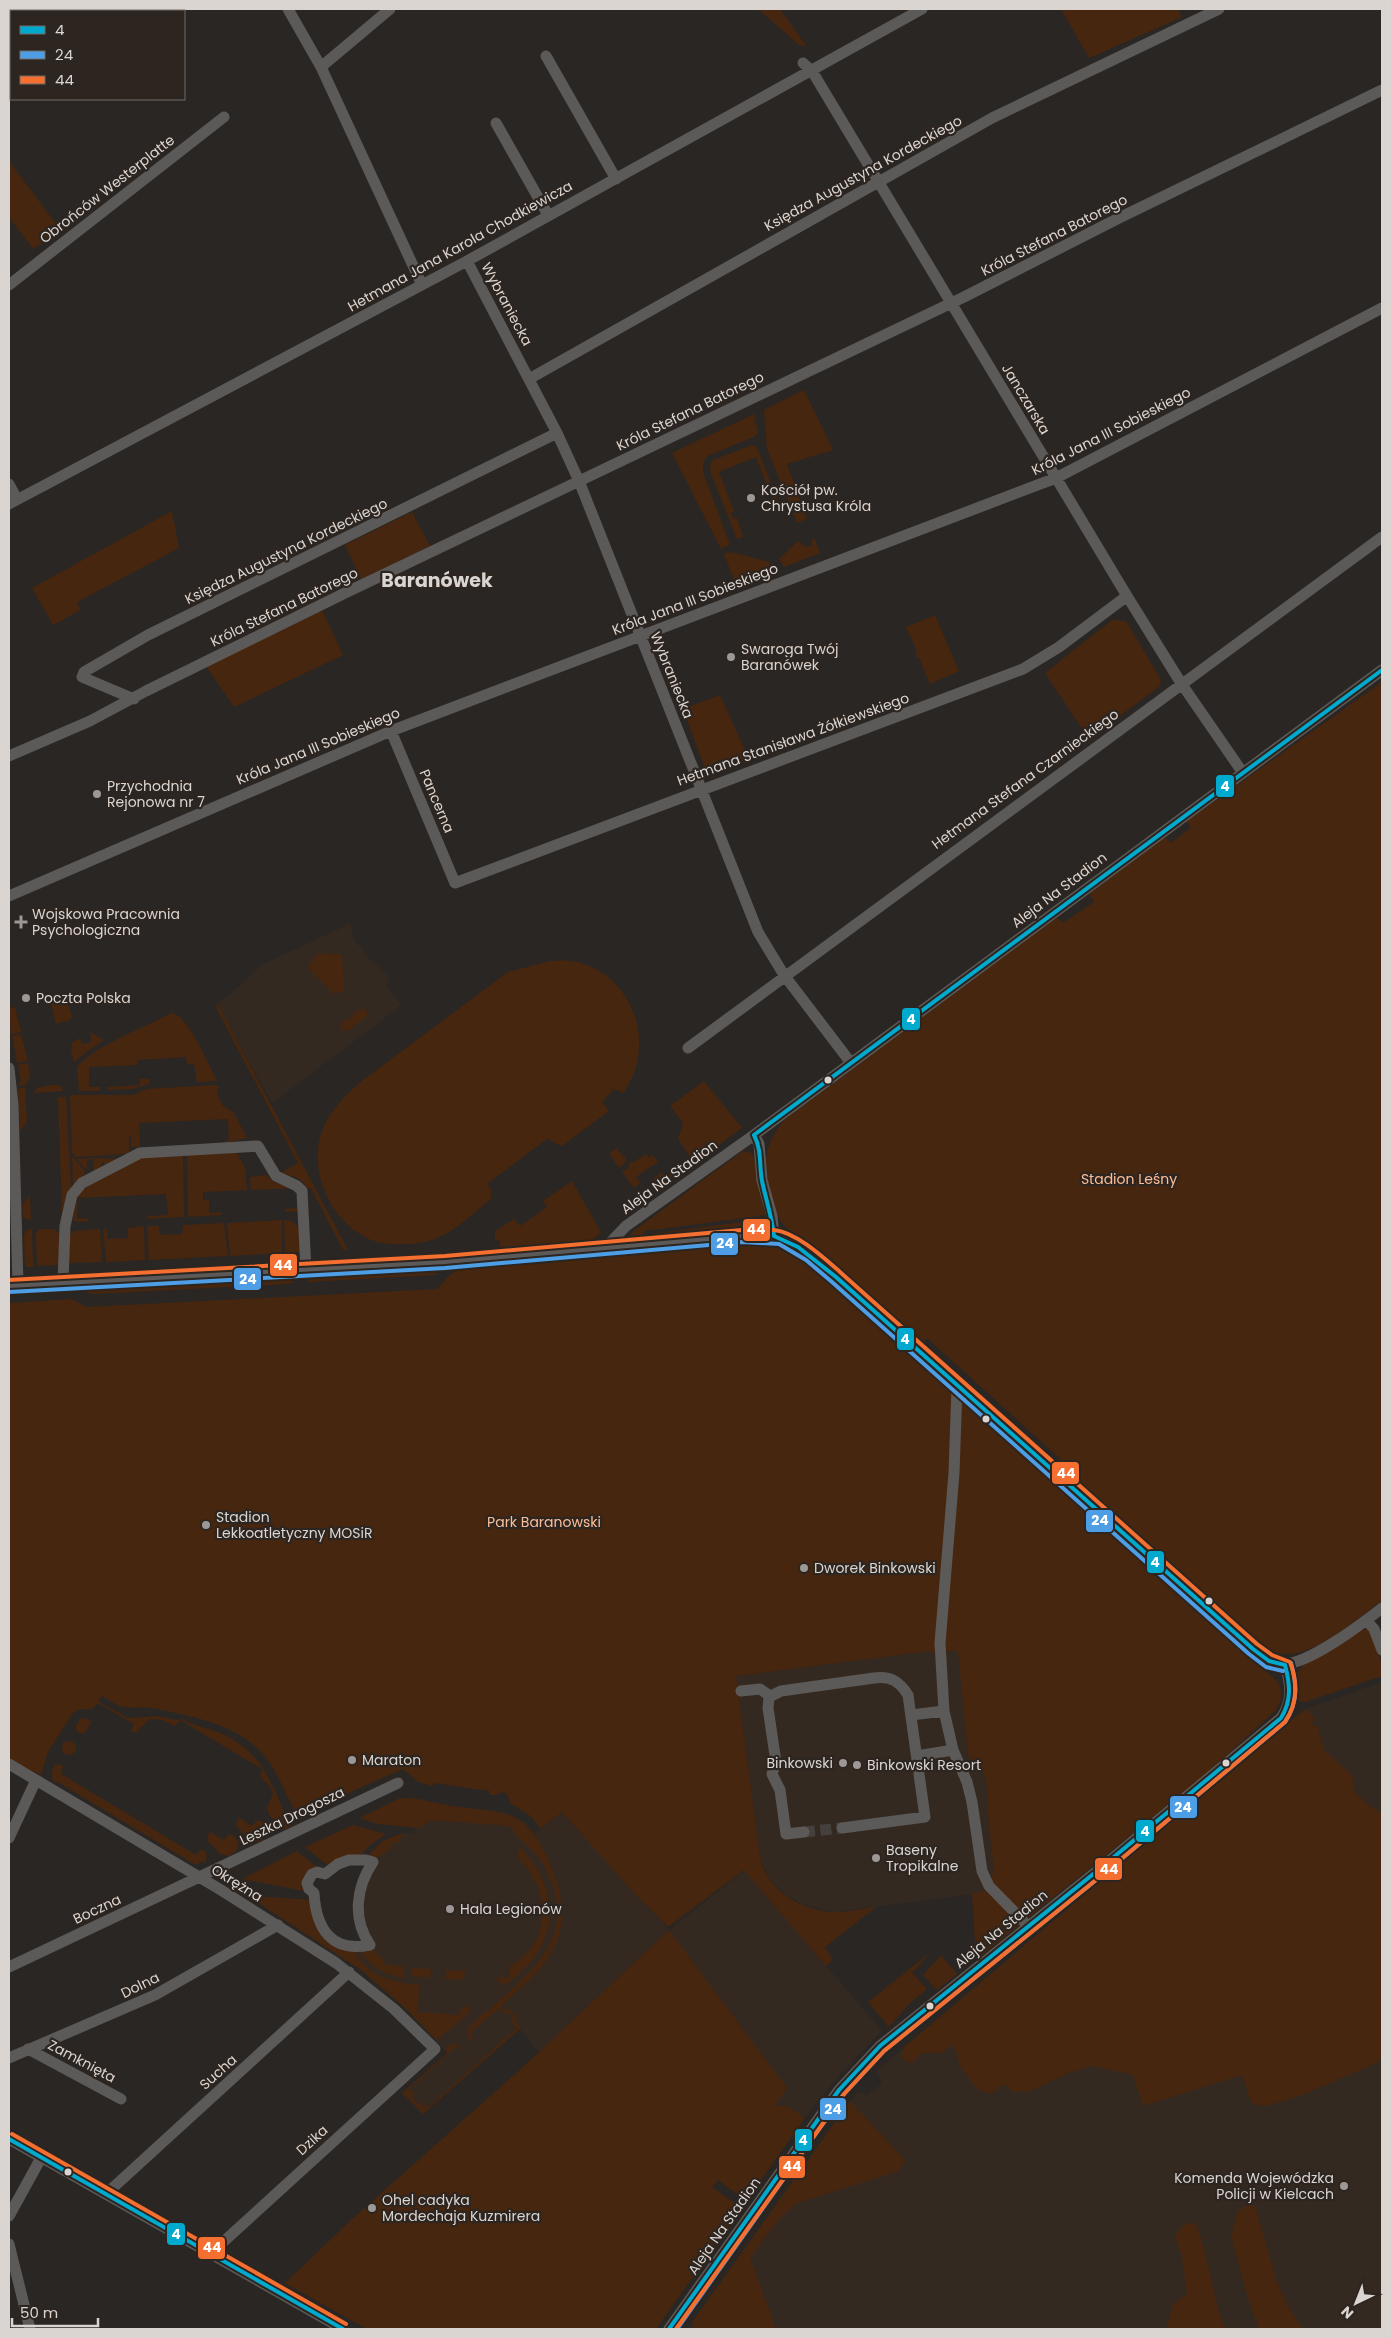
<svg xmlns="http://www.w3.org/2000/svg" width="1391" height="2338" font-family="Poppins,sans-serif">
  <rect width="100%" height="100%" fill="#2a2623"/>
  <path fill="#342921" d="M351 923 354 941 363 949 362 952 389 976 387 987 402 1005 272 1103 216 1003 227 997 262 965Z
    M959 1651 968 1755 986 1776 989 1827 994 1870 989 1886 981 1893 834 1912 805 1905 786 1895 768 1877 760 1855 736 1676 922 1652Z
    M1382 1682V2329H687L858 2091 867 2096 882 2083 876 2071 1305 1709Z
    M406 1798 421 1799 447 1806 506 1813 523 1821 535 1834 562 1812 669 1930 745 1870 882 2031 841 2073 805 2118 787 2106H774L669 1930 539 2052 520 2029 423 2114 402 2093 448 2053 404 2007 361 1970 340 1956 369 1945 359 1917 373 1862 390 1848 391 1843 402 1839V1833L414 1834 416 1828 373 1823 361 1819 360 1817Z"/>
  <path fill="#47260f" d="M758 9H780L807 47 799 45Z
    M1061 9H1178L1182 17 1089 58Z
    M9 161 60 229 33 249 9 217Z
    M804 390 833 450 787 464 807 519 797 523 767 449 764 410Z
    M754 414 758 433 754 437 707 456 703 463V472L730 545 721 549 672 453Z
    M752 445 755 446 759 452 781 509 777 511 756 457 719 472 734 511 731 513 733 519 737 518 743 537 737 539 710 471 711 461Z
    M172 511 179 548 77 602 81 610 53 625 32 588Z
    M412 512 430 546 361 579 345 545Z
    M815 539 820 553 784 567 779 559 798 541 805 547 811 546 812 540Z
    M731 552 769 562 773 571 736 585 724 554Z
    M322 610 343 655 234 707 206 666Z
    M935 615 959 671 930 684 919 658 915 656 917 651 906 627Z
    M1112 620 1126 621 1161 680 1160 686 1089 739 1045 673Z
    M1382 682V1600C1359 1618 1315 1656 1285 1654 1267 1654 1251 1640 1238 1629L1070 1482 1077 1474 927 1338 919 1347 796 1237C792 1232 786 1228 782 1223 767 1202 760 1165 771 1140 774 1134 779 1127 783 1121L1057 917 1063 923 1094 902 1089 894 1165 837 1171 843 1191 828 1187 821Z
    M720 695 749 759 707 774 683 709Z
    M329 953 330 955 342 954 344 991 334 994 308 968 316 955Z
    M550 961C556 961 563 960 570 961 632 969 659 1045 623 1093L614 1089 602 1102 609 1111 562 1146 552 1142 548 1138 487 1184 491 1189V1199C473 1213 453 1234 431 1240 415 1245 390 1246 374 1241 331 1225 305 1169 324 1126 333 1107 348 1093 363 1080L508 972Z
    M66 996 72 1016 70 1020 56 1024 50 999Z
    M218 1005 348 1250H343L311 1188 306 1189C303 1176 292 1177 281 1173L298 1163 215 1006Z
    M15 1007 21 1032 11 1034 9 1008Z
    M364 1008 367 1013V1016L348 1031H345L340 1026 343 1021 350 1019 355 1012Z
    M172 1013C187 1014 210 1067 217 1081L197 1082 194 1064H187L186 1057 137 1060V1065L89 1067V1087H100V1091H79L77 1067C96 1045 145 1027 172 1013Z
    M90 1032 104 1040 86 1052 74 1062 71 1050 72 1043 80 1038 82 1044 92 1042Z
    M21 1034 28 1061 17 1063 12 1036Z
    M28 1063 30 1075 27 1084 18 1086 21 1080 18 1065Z
    M140 1079H149V1084L132 1089 107 1090V1087L140 1085Z
    M704 1081 742 1128 657 1190 652 1184 655 1177 662 1173 668 1176 692 1159 678 1139 683 1123 670 1106Z
    M50 1085H60L63 1091 34 1093 37 1088Z
    M216 1085 219 1087 217 1094 222 1105 234 1113 247 1138 225 1143V1141L229 1140 228 1119 139 1123 140 1147H131V1136H129V1152L125 1154 76 1157 72 1153 70 1095H133L147 1089Z
    M25 1087 27 1122 20 1131 18 1089Z
    M58 1097H66L71 1187 62 1214Z
    M616 1148 626 1159 625 1163 619 1168 609 1154Z
    M236 1151 245 1168 247 1190 203 1192V1200L209 1199V1213L222 1212V1215L188 1217 187 1154Z
    M743 1151 752 1153C756 1158 762 1204 765 1215L645 1231 643 1233V1239L627 1240 629 1236 635 1230Z
    M183 1154 184 1217 148 1219V1216L168 1215 166 1194 77 1198V1219L88 1218V1222L73 1221 78 1192 143 1155Z
    M646 1154 649 1158 653 1155 658 1162 636 1177 640 1183 634 1188 622 1172 628 1168 630 1162H634Z
    M72 1156 85 1171 83 1177 73 1184Z
    M98 1158 118 1159 105 1166 104 1162 101 1163 102 1167 94 1171 93 1159 87 1160V1170L76 1159Z
    M266 1175 275 1183 298 1188 301 1211 286 1212V1209L298 1208 297 1188 251 1190 250 1177Z
    M572 1181 601 1232 594 1239 586 1242 500 1247V1240H495V1231L514 1219 520 1226 547 1207 543 1201Z
    M30 1195 31 1220 23 1218 22 1205Z
    M766 1219 764 1225 761 1227 647 1239 649 1234Z
    M282 1220V1253L230 1256 227 1223Z
    M284 1220 292 1221 300 1229 301 1252 285 1253Z
    M224 1223 228 1256 149 1260 147 1226H159L160 1235 182 1234 183 1225Z
    M144 1226 145 1260 106 1262 103 1229H107L108 1239 128 1238V1228Z
    M32 1229 33 1267H25L24 1235 27 1230Z
    M39 1229H54L59 1233V1265L37 1266 36 1233Z
    M100 1229 102 1262 67 1263 70 1234 74 1231Z
    M745 1244 774 1246 800 1259 1277 1681C1283 1691 1283 1701 1275 1711L1200 1779 976 1960 972 1893H981L989 1886 994 1870 989 1827 986 1776 968 1755 958 1651 922 1652 736 1676 759 1849C761 1858 762 1867 767 1875 779 1897 809 1911 833 1912 847 1913 863 1908 876 1907L825 1947 833 1960 826 1966 744 1870 668 1927 634 1893 562 1812 540 1829C531 1813 526 1813 511 1804L507 1794 502 1792 496 1795H490V1791L434 1783 433 1786 418 1782 403 1769 297 1816C288 1798 280 1778 269 1762 243 1724 194 1717 153 1708 143 1706 132 1709 122 1707 116 1705 108 1699 102 1696L98 1701 128 1718 158 1716 176 1720 182 1719C195 1727 211 1728 225 1735 267 1756 272 1789 291 1826L285 1829 281 1828 269 1815 267 1807 273 1794 269 1785 260 1777 262 1769 180 1720 175 1726 162 1720 150 1719 135 1733 131 1731 134 1724 98 1703 92 1709H80L72 1714 48 1752 41 1775 9 1760V1303L71 1299 87 1307 437 1289 451 1274 463 1267Z
    M434 1269 438 1271 435 1275 309 1282 307 1280 310 1276Z
    M291 1277 294 1282 287 1284 94 1294 88 1293 85 1290 86 1288Z
    M1367 1629C1377 1640 1382 1662 1382 1676L1305 1702 1296 1701 1298 1672 1303 1665 1361 1630Z
    M1305 1709 1314 1717 1312 1724 1318 1728 1324 1750 1352 1775 1355 1793 1371 1807 1382 1813V2055L1377 2063 1302 2095 1267 2106 1252 2104 1242 2075 1143 2106 1133 2075 1093 2066 1071 2072 1030 2091 1013 2092 1005 2084 992 2093 980 2091 970 2080 960 2066 957 2053 951 2045 941 2053H922L912 2063 906 2062 902 2057 904 2047Z
    M86 1718 91 1722 85 1733H80L76 1730V1725L81 1719Z
    M62 1748a7 7 0 1 1 14 0a7 7 0 1 1-14 0Z
    M57 1764 63 1766 61 1774 196 1855 200 1850H204L207 1856 205 1863 202 1861 198 1864H194L56 1781 54 1783C51 1777 51 1768 57 1764Z
    M400 1798C418 1798 435 1803 452 1806 474 1810 499 1808 519 1820 541 1833 560 1882 562 1907 563 1919 560 1936 554 1947 542 1972 520 1988 501 2006L504 2011 508 2008 517 2019 515 2021 521 2028 423 2114 402 2093 447 2053 445 2048 456 2043 464 2050 457 2046 409 2089 414 2094 412 2098 418 2104 421 2103 427 2108 517 2028 512 2022 513 2018 508 2012 505 2014 499 2008 470 2033 475 2041 469 2038 467 2031C472 2022 484 2014 492 2007 531 1972 574 1939 551 1880 547 1871 542 1860 535 1853 526 1843 517 1839 510 1826L431 1820 419 1828 378 1824 360 1818Z
    M238 1817 252 1826 256 1821H262L268 1829 269 1834 258 1842 249 1839 236 1826Z
    M353 1825 386 1834 370 1845 357 1859 331 1868 305 1847Z
    M210 1832 224 1840 228 1835H233L239 1842 236 1851 229 1856 220 1854 208 1841 207 1837Z
    M402 1833V1839H399L398 1843H391V1848L373 1862 363 1860 383 1841Z
    M519 1847C557 1883 562 1933 523 1970 516 1976 510 1984 500 1984L496 1977 510 1978V1966C553 1942 551 1889 518 1858Z
    M297 1851 325 1874H312L314 1893 242 1879Z
    M252 1896 314 1900 319 1924 354 1947C362 1976 393 1982 419 1985L418 2012 460 2015 461 2009 466 2006 469 2008 470 2012 437 2040 404 2007 361 1970 251 1898Z
    M669 1930 787 2088 774 2106H787L805 2118 746 2201 718 2180 712 2187 742 2208 656 2329H367L285 2283 352 2219 524 2066Z
    M359 1948 372 1949 383 1959V1964L404 1967V1978C385 1976 367 1965 359 1948Z
    M932 1951 912 1973 927 1989 910 2003 889 2027 868 2002Z
    M941 1955 957 1974 937 1990 923 1975Z
    M412 1968 431 1969 430 1978 412 1976Z
    M446 1970 465 1971 464 1980 446 1979Z
    M850 2101 905 2160 899 2171 797 2203 779 2219 750 2258 776 2329H693V2321Z
    M1248 2205 1255 2206 1277 2282 1287 2305 1303 2329H1259L1249 2301 1231 2236 1238 2211Z
    M1189 2223 1196 2224C1209 2258 1212 2295 1225 2329H1164L1167 2327 1173 2304 1187 2294 1182 2256 1175 2237 1182 2226Z"/>
  <g fill="none" stroke-linecap="round" stroke-linejoin="round">
    <path stroke="#45403d" stroke-width="11" stroke-dasharray="11 5.5" stroke-linecap="butt" d="M804 1832 842 1828"/>
    <path stroke="#5c5a59" stroke-width="11" d="M288 9 321 67 422 285
      M9 12 12 9
      M546 56 616 179
      M803 63 812 71 1127 596 1181 683 1243 773
      M321 67 390 9
      M496 123 548 215
      M467 261 557 433 579 481 758 932 784 975 851 1063
      M9 285 224 117
      M529 379 992 118 1219 9
      M9 484 17 499
      M9 504 467 261 922 9
      M134 699 82 677 84 672 148 635 557 433
      M391 731 455 883 1023 669 1059 647 1127 596
      M9 756 90 721 146 691 345 593 964 297 1119 218 1382 90
      M9 896 391 731 1056 478 1382 308
      M688 1048 1382 537
      M9 1068 13 1105 18 1285
      M754 1135 759 1144 762 1180 772 1216 774 1236
      M605 1248 626 1226 754 1135 1382 670
      M63 1283 65 1226 72 1195 82 1183 140 1153 258 1146 276 1176 297 1186 302 1191 306 1270
      M9 1286 445 1262 743 1236H774L781 1238 810 1255 836 1277C952 1385 1070 1491 1190 1595 1208 1610 1258 1661 1278 1664 1303 1669 1363 1623 1382 1608
      M957 1387 954 1473 940 1643 944 1711 953 1750 967 1782 972 1802 982 1871 989 1886 1028 1926
      M1367 1621 1374 1629 1382 1650
      M741 1691 760 1689 770 1696
      M911 1715 944 1711
      M917 1756 953 1750
      M9 1764 221 1890 336 1963 394 2009 435 2049 210 2254
      M804 1832 786 1834 780 1790 772 1774 776 1762 768 1708 769 1697 781 1691 874 1678C891 1676 899 1681 908 1695L925 1817 842 1828
      M9 1838 36 1780
      M349 1860H366L373 1862C356 1887 352 1919 370 1945 331 1953 316 1928 314 1893L309 1889 307 1883 312 1874 317 1872 325 1874 338 1864Z
      M9 1967 398 1783
      M28 2049 121 2099
      M9 2058 155 1995 278 1925
      M9 2139 343 2329
      M106 2194 349 1972
      M9 2216 41 2158
      M9 2244 30 2329
      M669 2329 839 2090 880 2046 1097 1871 1281 1718C1293 1701 1291 1685 1285 1665"/>
    <g stroke="#2d2520" stroke-width="8">
      <path id="bus-1" d="M754 1135 1382 670
        M754 1135C762 1150 759 1165 762 1181 766 1200 772 1217 774 1236
        M774 1236 798 1247 836 1277 1253 1649 1269 1661 1285 1665
        M9 2139 343 2329
        M669 2329 839 2090 880 2046 1097 1871 1281 1718C1292 1700 1290 1684 1285 1665"/>
    </g>
    <g stroke="#2d2520" stroke-width="8">
      <path id="bus-2" d="M9 1292 445 1268 743 1242 779 1244 806 1260 832 1282 1249 1654 1266 1667 1283 1671
        M677 2329 844 2094 884 2051 1101 1876 1285 1722C1298 1703 1297 1685 1291 1663"/>
    </g>
    <g stroke="#2d2520" stroke-width="8">
      <path id="bus-3" d="M9 1280 445 1256 742 1230C753 1230 764 1229 774 1230 796 1232 824 1258 840 1272L1257 1644 1272 1655 1290 1662C1298 1683 1298 1703 1285 1722L1101 1876 884 2051 844 2094 676 2329
        M12 2134 346 2324"/>
    </g>
    <use href="#bus-1" stroke="#00a9ce" stroke-width="4"/>
    <use href="#bus-2" stroke="#4d9ee5" stroke-width="4"/>
    <use href="#bus-3" stroke="#f46f30" stroke-width="4"/>
  </g>
  <g fill="#9d9895" stroke="#2d2520" stroke-width="2">
    <circle cx="751" cy="498" r="5"/>
    <circle cx="731" cy="657" r="5"/>
    <circle cx="97" cy="794" r="5"/>
    <path d="M18.5 914.5h5v5h5v5h-5v5h-5v-5h-5v-5h5z"/>
    <circle cx="26" cy="998" r="5"/>
    <circle cx="206" cy="1525" r="5"/>
    <circle cx="804" cy="1568" r="5"/>
    <circle cx="352" cy="1760" r="5"/>
    <circle cx="843" cy="1763" r="5"/>
    <circle cx="857" cy="1765" r="5"/>
    <circle cx="876" cy="1858" r="5"/>
    <circle cx="450" cy="1909" r="5"/>
    <circle cx="1344" cy="2186" r="5"/>
    <circle cx="372" cy="2208" r="5"/>
  </g>
  <g fill="#dbd5d2" stroke="#2d2520" stroke-width="2">
    <circle cx="828" cy="1080" r="4.5"/>
    <circle cx="986" cy="1419" r="4.5"/>
    <circle cx="1209" cy="1601" r="4.5"/>
    <circle cx="1226" cy="1763" r="4.5"/>
    <circle cx="930" cy="2006" r="4.5"/>
    <circle cx="68" cy="2172" r="4.5"/>
  </g>
  <g text-anchor="middle" dominant-baseline="central" stroke-width="4.5" stroke-linejoin="round" paint-order="stroke">
    <g font-size="14" fill="#dbd5d2" stroke="#2d2520">
      <text transform="translate(863 173) rotate(-29)">Księdza Augustyna Kordeckiego</text>
      <text transform="translate(107 189) rotate(-38)">Obrońców Westerplatte</text>
      <text transform="translate(1054 235) rotate(-27)">Króla Stefana Batorego</text>
      <text transform="translate(460 246) rotate(-29)">Hetmana Jana Karola Chodkiewicza</text>
      <text transform="translate(507 304) rotate(62)">Wybraniecka</text>
      <text transform="translate(1026 399) rotate(59)">Janczarska</text>
      <text transform="translate(690 411) rotate(-26)">Króla Stefana Batorego</text>
      <text transform="translate(1111 431) rotate(-27)">Króla Jana III Sobieskiego</text>
      <text transform="translate(286 551) rotate(-26)">Księdza Augustyna Kordeckiego</text>
      <text transform="translate(695 599) rotate(-21)">Króla Jana III Sobieskiego</text>
      <text transform="translate(284 607) rotate(-26)">Króla Stefana Batorego</text>
      <text transform="translate(672 675) rotate(68)">Wybraniecka</text>
      <text transform="translate(793 739) rotate(-20)">Hetmana Stanisława Żółkiewskiego</text>
      <text transform="translate(318 746) rotate(-23)">Króla Jana III Sobieskiego</text>
      <text transform="translate(1025 779) rotate(-36)">Hetmana Stefana Czarnieckiego</text>
      <text transform="translate(437 801) rotate(67)">Pancerna</text>
      <text transform="translate(1059 890) rotate(-37)">Aleja Na Stadion</text>
      <text transform="translate(669 1177) rotate(-36)">Aleja Na Stadion</text>
      <text transform="translate(292 1816) rotate(-26)">Leszka Drogosza</text>
      <text transform="translate(237 1883) rotate(32)">Okrężna</text>
      <text transform="translate(97 1909) rotate(-25)">Boczna</text>
      <text transform="translate(1001 1929) rotate(-39)">Aleja Na Stadion</text>
      <text transform="translate(140 1985) rotate(-26)">Dolna</text>
      <text transform="translate(82 2061) rotate(28)">Zamknięta</text>
      <text transform="translate(218 2072) rotate(-42)">Sucha</text>
      <text transform="translate(312 2140) rotate(-42)">Dzika</text>
      <text transform="translate(724 2226) rotate(-55)">Aleja Na Stadion</text>
    </g>
    <g font-size="14" fill="#dbd5d2" stroke="#2d2520" text-anchor="start">
      <text x="761" y="490">Kościół pw.<tspan x="761" dy="16">Chrystusa Króla</tspan></text>
      <text x="741" y="649">Swaroga Twój<tspan x="741" dy="16">Baranówek</tspan></text>
      <text x="107" y="786">Przychodnia<tspan x="107" dy="16">Rejonowa nr 7</tspan></text>
      <text x="32" y="914">Wojskowa Pracownia<tspan x="32" dy="16">Psychologiczna</tspan></text>
      <text x="36" y="998">Poczta Polska</text>
      <text x="216" y="1517">Stadion<tspan x="216" dy="16">Lekkoatletyczny MOSiR</tspan></text>
      <text x="814" y="1568">Dworek Binkowski</text>
      <text x="362" y="1760">Maraton</text>
      <text x="833" y="1763" text-anchor="end">Binkowski</text>
      <text x="867" y="1765">Binkowski Resort</text>
      <text x="886" y="1850">Baseny<tspan x="886" dy="16">Tropikalne</tspan></text>
      <text x="460" y="1909">Hala Legionów</text>
      <text x="1334" y="2178" text-anchor="end">Komenda Wojewódzka<tspan x="1334" dy="16">Policji w Kielcach</tspan></text>
      <text x="382" y="2200">Ohel cadyka<tspan x="382" dy="16">Mordechaja Kuzmirera</tspan></text>
    </g>
    <g font-size="14" fill="#fcbd96" stroke="#2d2520">
      <text x="1129" y="1179">Stadion Leśny</text>
      <text x="544" y="1522">Park Baranowski</text>
    </g>
    <g font-size="19" font-weight="bold" fill="#dbd5d2" stroke="#2d2520">
      <text x="437" y="580">Baranówek</text>
    </g>
  </g>
  <g stroke="#2d2520" stroke-width="2">
    <rect x="1215" y="774" width="20" height="24" rx="5" fill="#00a9ce"/>
    <rect x="901" y="1007" width="20" height="24" rx="5" fill="#00a9ce"/>
    <rect x="742" y="1218" width="29" height="24" rx="5" fill="#f46f30"/>
    <rect x="710" y="1232" width="29" height="24" rx="5" fill="#4d9ee5"/>
    <rect x="269" y="1253" width="29" height="24" rx="5" fill="#f46f30"/>
    <rect x="233" y="1267" width="29" height="24" rx="5" fill="#4d9ee5"/>
    <rect x="896" y="1327" width="19" height="24" rx="5" fill="#00a9ce"/>
    <rect x="1051" y="1461" width="29" height="24" rx="5" fill="#f46f30"/>
    <rect x="1085" y="1509" width="29" height="24" rx="5" fill="#4d9ee5"/>
    <rect x="1146" y="1550" width="19" height="24" rx="5" fill="#00a9ce"/>
    <rect x="1169" y="1795" width="29" height="24" rx="5" fill="#4d9ee5"/>
    <rect x="1135" y="1819" width="20" height="24" rx="5" fill="#00a9ce"/>
    <rect x="1094" y="1857" width="29" height="24" rx="5" fill="#f46f30"/>
    <rect x="819" y="2097" width="28" height="24" rx="5" fill="#4d9ee5"/>
    <rect x="794" y="2128" width="19" height="24" rx="5" fill="#00a9ce"/>
    <rect x="778" y="2155" width="28" height="24" rx="5" fill="#f46f30"/>
    <rect x="166" y="2222" width="20" height="24" rx="5" fill="#00a9ce"/>
    <rect x="197" y="2236" width="29" height="24" rx="5" fill="#f46f30"/>
  </g>
  <g font-size="14" text-anchor="middle" font-weight="bold" fill="#fff">
    <text x="1225" y="791">4</text>
    <text x="911" y="1024">4</text>
    <text x="756" y="1234">44</text>
    <text x="725" y="1248">24</text>
    <text x="283" y="1270">44</text>
    <text x="248" y="1284">24</text>
    <text x="905" y="1344">4</text>
    <text x="1066" y="1478">44</text>
    <text x="1100" y="1525">24</text>
    <text x="1155" y="1567">4</text>
    <text x="1183" y="1812">24</text>
    <text x="1145" y="1836">4</text>
    <text x="1109" y="1874">44</text>
    <text x="833" y="2114">24</text>
    <text x="803" y="2145">4</text>
    <text x="792" y="2171">44</text>
    <text x="176" y="2239">4</text>
    <text x="212" y="2252">44</text>
  </g>
  <rect width="1391" height="2338" fill="none" stroke="#dbd5d2" stroke-width="20"/>
  <rect x="10" y="10" width="175" height="90" fill="#2d2520" stroke="#736b67"/>
  <rect x="20" y="26" width="25" height="8" fill="#00a9ce" stroke="#736b67"/>
  <text x="55" y="35" font-size="15" fill="#dbd5d2">4</text>
  <rect x="20" y="51" width="25" height="8" fill="#4d9ee5" stroke="#736b67"/>
  <text x="55" y="60" font-size="15" fill="#dbd5d2">24</text>
  <rect x="20" y="76" width="25" height="8" fill="#f46f30" stroke="#736b67"/>
  <text x="55" y="85" font-size="15" fill="#dbd5d2">44</text>
  <g transform="translate(1356 2303) rotate(223)" stroke="#2d2520" stroke-width="4" paint-order="stroke">
  <path d="M0-4L9 19L0 12L-9 19Z" fill="#dbd5d2"/>
  <text y="-8" font-size="14" font-weight="bold" text-anchor="middle" fill="#dbd5d2">N</text>
  </g>
  <path d="M12 2318v8h86v-8" fill="none" stroke="#dbd5d2" stroke-width="2.5"/>
  <text x="20" y="2318" font-size="15" fill="#dbd5d2" stroke="#2d2520" stroke-width="4" paint-order="stroke">50 m</text>
</svg>
